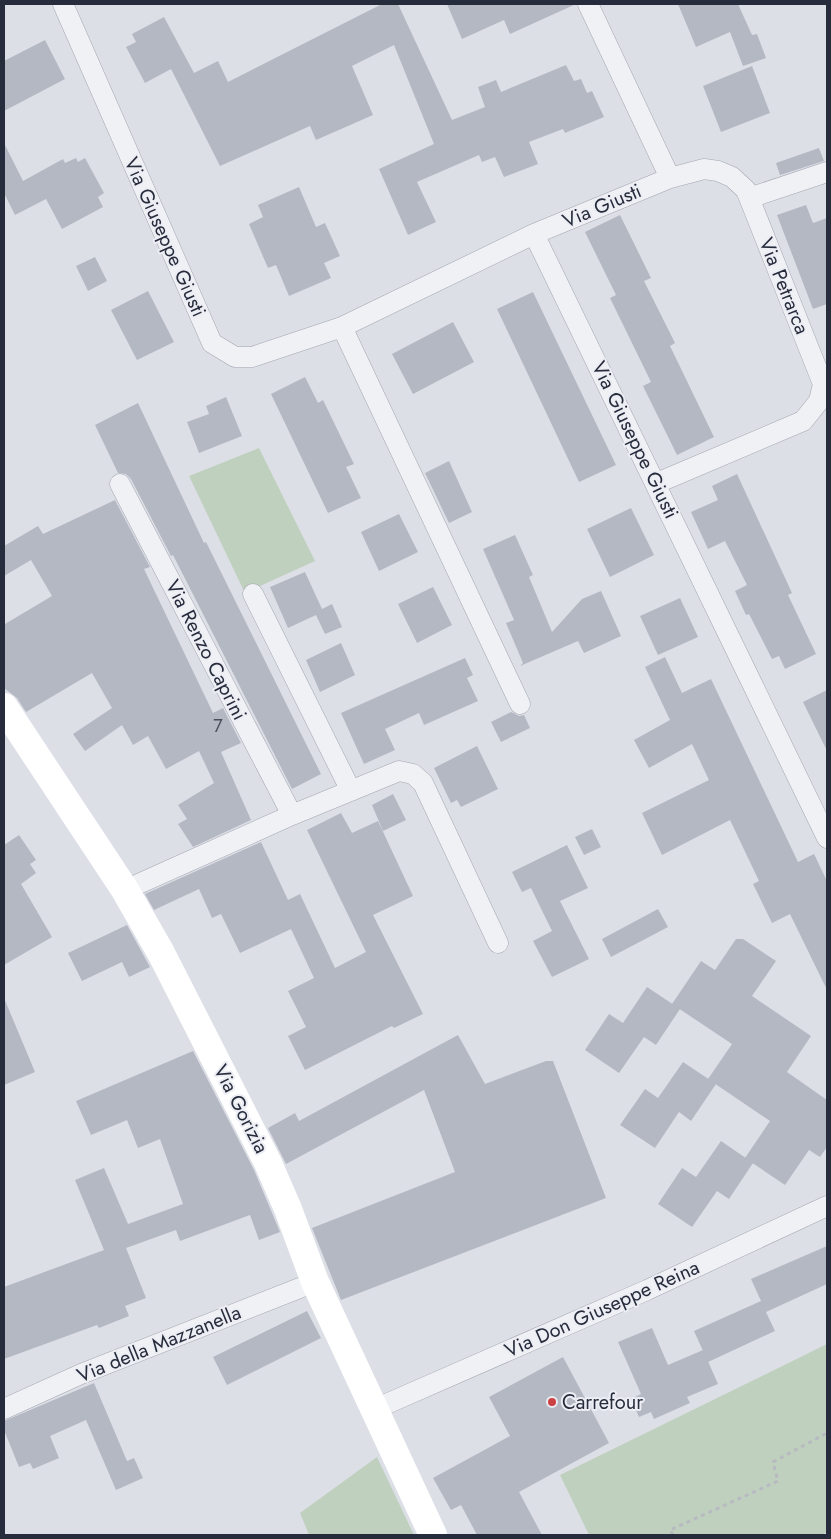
<svg xmlns="http://www.w3.org/2000/svg" width="831" height="1539" font-family="Jost,sans-serif">
  <rect width="100%" height="100%" fill="#dddfe7"/>
  <path fill="#c0d0be" d="M259 448 315 561 260 586 244 591 189 476Z
    M827 1344V1532L822 1535H589L560 1475Z
    M377 1457 414 1535H309L300 1513Z"/>
  <path fill="#b4b8c3" d="M382 4H398L452 120 485 107 478 87 496 80 501 92 566 65 574 81 581 79 587 93 592 91 604 117 565 133 563 129 529 142 538 164 504 177 495 157 482 162 479 155 417 182 436 222 408 235 379 169 434 144 394 45 352 66 373 115 316 140 310 126 220 166 171 69 145 83 126 47 136 42 132 34 164 17 194 73 218 61 228 82Z
    M447 4H576L510 34 504 20 462 39Z
    M678 4H738L752 35 757 34 766 58 743 66 730 32 696 47Z
    M45 40 65 79 4 111V61Z
    M752 66 770 113 721 132 703 86Z
    M4 143 23 181 63 159 65 163 76 158 78 162 85 158 104 193 98 197 103 207 62 229 46 199 15 215 4 193Z
    M819 148 824 161 780 175 776 163Z
    M299 187 316 227 325 223 340 256 324 263 331 278 289 296 276 265 268 268 249 224 263 217 258 205Z
    M806 205 813 223 827 218V304L813 309 777 215Z
    M620 215 651 278 644 281 675 343 670 346 714 437 677 455 643 386 651 382 610 298 616 295 585 232Z
    M95 257 107 281 88 291 76 266Z
    M148 291 174 342 137 360 111 310Z
    M533 292 616 465 579 482 497 309Z
    M453 322 474 362 413 394 392 354Z
    M305 377 318 403 323 400 354 464 346 467 361 498 328 513 271 394Z
    M226 397 242 436 199 453 187 422 209 414 206 406Z
    M138 403 204 543 206 542 321 774 292 789 173 555 171 556 131 479 126 474 118 473 95 425Z
    M449 461 472 512 449 523 425 473Z
    M737 474 792 593 788 595 816 654 785 669 779 656 772 659 749 614 746 615 735 591 747 585 725 541 708 549 691 512 718 500 712 486Z
    M115 500 150 567 144 569 213 713 223 708 241 743 221 752 251 820 193 847 178 824 187 819 178 805 214 783 199 751 166 769 148 736 133 745 122 725 85 751 73 734 112 708 92 673 26 712 17 698 4 688 5 624 52 596 31 560 4 576V546L38 526 43 534Z
    M631 508 654 555 610 577 587 529Z
    M399 514 418 552 379 571 361 532Z
    M515 535 533 575 529 577 552 632 582 599 601 591 621 636 584 653 578 641 520 666 523 663 506 623 514 620 483 549Z
    M305 572 322 609 332 604 342 627 325 634 316 615 288 628 270 587Z
    M433 587 452 625 417 643 398 604Z
    M680 598 698 637 658 655 640 616Z
    M341 643 355 675 320 692 306 660Z
    M665 657 682 693 711 679 798 862 814 854 827 881V990L790 914 772 923 753 884 759 881 730 820 662 855 642 813 709 780 692 744 649 768 634 740 670 720 645 667Z
    M465 658 473 675 467 678 478 701 424 725 419 713 385 729 395 750 364 764 341 713Z
    M827 690V751L803 702Z
    M511 712 519 716 524 715 530 728 501 742 491 722Z
    M477 746 498 789 461 807 457 800 451 803 434 768Z
    M393 794 406 820 383 831 372 805Z
    M341 813 352 833 378 821 413 896 373 915 423 1014 394 1028 392 1026 305 1070 288 1036 306 1027 288 991 314 978 291 929 240 953 221 914 212 918 199 889 154 910 145 894 261 842 288 900 300 894 335 968 366 952 307 830Z
    M592 829 601 847 584 855 575 837Z
    M19 835 36 860 30 864 36 873 21 884 52 937 4 965V845Z
    M567 845 588 888 560 901 589 959 552 977 533 941 552 931 531 888 522 892 512 872Z
    M658 909 668 927 611 957 602 939Z
    M127 925 150 967 129 977 122 962 82 981 68 953Z
    M736 939H743L776 961 752 996 811 1036 787 1072 827 1100V1147L820 1157 809 1150 785 1185 745 1158 770 1121 708 1079 732 1044 672 1004 701 961 715 970Z
    M647 987 680 1009 656 1045 644 1037 619 1073 585 1050 609 1014 623 1023Z
    M4 998 35 1072 4 1085Z
    M458 1035 485 1084 546 1061H553L606 1198 341 1300 312 1228 455 1172 424 1090 286 1164 268 1128 295 1113 299 1121Z
    M193 1051 254 1170 280 1232 259 1240 250 1215 180 1241 176 1230 126 1248 146 1298 125 1306 129 1316 99 1328 97 1325 4 1359V1287L104 1250 75 1180 104 1168 128 1224 183 1204 160 1139 138 1148 127 1120 91 1135 76 1101Z
    M683 1062 716 1084 691 1121 679 1112 655 1148 620 1125 645 1089 658 1098Z
    M721 1141 753 1163 729 1199 717 1191 692 1227 658 1204 682 1168 696 1177Z
    M827 1246V1284L766 1312 775 1331 708 1362 694 1331 761 1301 751 1279Z
    M307 1311 321 1338 227 1385 213 1357Z
    M652 1328 668 1365 703 1350 718 1384 687 1397 690 1403 654 1419 651 1412 639 1417 631 1399 641 1394 618 1342Z
    M563 1357 609 1443 519 1492 542 1535H477L461 1505 451 1510 433 1478 510 1436 489 1397Z
    M94 1383 127 1461 134 1458 143 1478 116 1490 86 1420 50 1436 59 1458 33 1469 30 1463 19 1467 4 1430V1421Z"/>
  <g fill="none" stroke-linecap="round" stroke-linejoin="round">
    <g stroke="#a3a6b1" stroke-width="21">
      <path id="street" d="M63 4 212 343 235 357H252L342 327 534 234 827 838
        M588 4 670 178
        M749 198 827 172
        M534 234 670 178 704 169 718 171 732 177 746 190 823 384 819 401 803 421 657 483
        M342 327 520 704
        M120 484 292 815
        M253 594 351 791
        M125 890 292 815 399 771 413 774 423 783 498 943
        M4 1409 81 1374 315 1282
        M375 1409 647 1290 827 1206"/>
    </g>
    <path stroke="#b7bac1" stroke-width="3" stroke-dasharray="4 4" stroke-linecap="butt" d="M673 1535 670 1530 778 1481 773 1462 827 1433"/>
    <use href="#street" stroke="#eff1f5" stroke-width="20"/>
    <path stroke="#fff" stroke-width="28" d="M4 707 125 890 161 953 268 1163 288 1209 315 1282 433 1535"/>
  </g>
  <circle fill="#cb4245" stroke="#eceef4" stroke-width="2" cx="552" cy="1402" r="5"/>
  <g text-anchor="middle" dominant-baseline="central" stroke-width="4" stroke-linejoin="round" paint-order="stroke">
    <g font-size="18" fill="#4a4f5e">
      <text x="218" y="726">7</text>
    </g>
    <g font-size="20" fill="#272c3d" stroke="#eceef4">
      <text transform="translate(602 206) rotate(-23)">Via Giusti</text>
      <text transform="translate(165 237) rotate(66)">Via Giuseppe Giusti</text>
      <text transform="translate(784 286) rotate(68)">Via Petrarca</text>
      <text transform="translate(635 440) rotate(64)">Via Giuseppe Giusti</text>
      <text transform="translate(206 650) rotate(63)">Via Renzo Caprini</text>
      <text transform="translate(241 1109) rotate(63)">Via Gorizia</text>
      <text transform="translate(602 1309) rotate(-24)">Via Don Giuseppe Reina</text>
      <text transform="translate(159 1344) rotate(-22)">Via della Mazzanella</text>
    </g>
    <g font-size="20" fill="#272c3d" stroke="#eceef4" text-anchor="start">
      <text x="562" y="1402">Carrefour</text>
    </g>
  </g>
  <rect width="831" height="1539" fill="none" stroke="#272c3d" stroke-width="10"/>
</svg>
